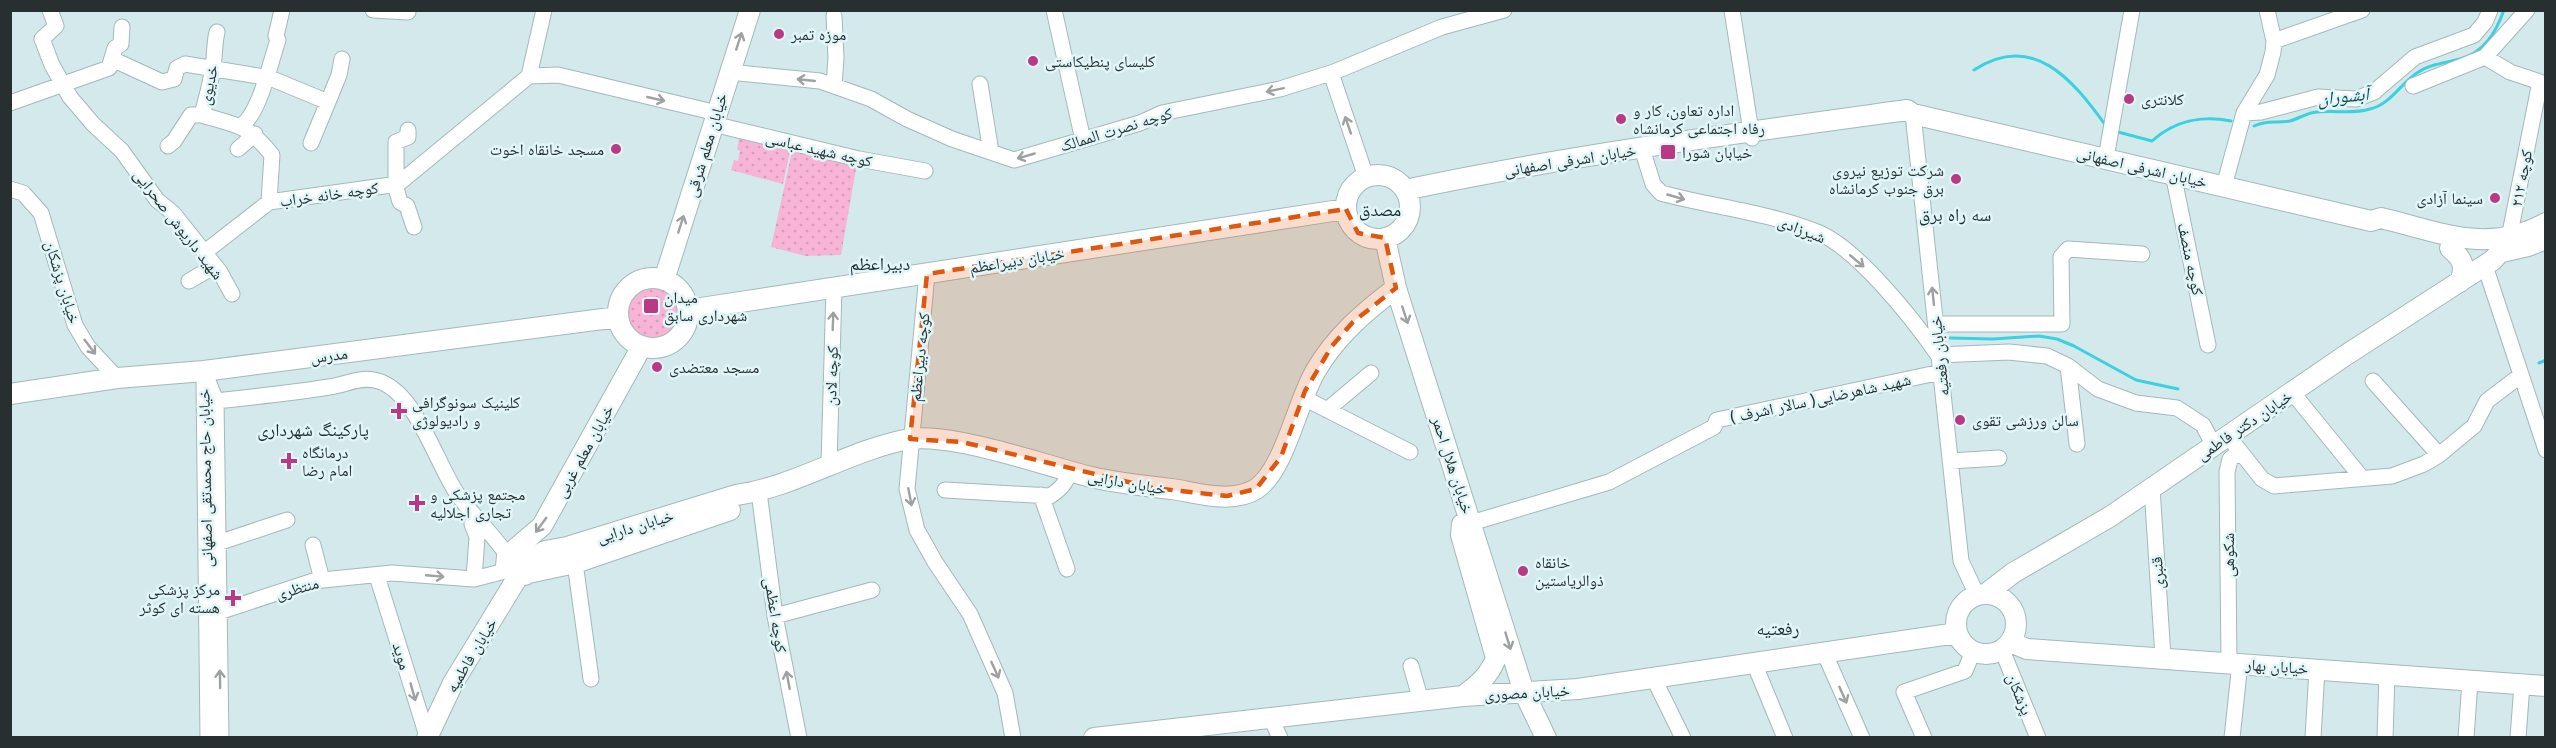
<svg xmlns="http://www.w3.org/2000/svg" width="2556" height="748" font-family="Inter,'Noto Naskh Arabic',sans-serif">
  <defs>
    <pattern id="grass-dots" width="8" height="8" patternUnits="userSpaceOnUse" patternTransform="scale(1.5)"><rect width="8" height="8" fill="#f8b4d6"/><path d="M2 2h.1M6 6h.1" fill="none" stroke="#d59bb8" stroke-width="1.8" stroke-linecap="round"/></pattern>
  </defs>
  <rect width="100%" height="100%" fill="#d4e9eb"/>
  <path fill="url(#grass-dots)" d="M740 134 791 147 783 184 731 170 734 160 738 161 740 151 737 149Z
    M793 147 857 163 841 255 805 256 771 247Z
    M622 313a31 31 0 1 1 62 0a31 31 0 1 1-62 0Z"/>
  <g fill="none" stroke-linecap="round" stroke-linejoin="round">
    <path stroke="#3cd1de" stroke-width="3" d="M1974 70C2033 31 2073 80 2106 126
      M2254 126C2270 119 2275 124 2290 121 2297 119 2304 115 2311 113 2331 109 2351 115 2370 109 2391 104 2400 84 2417 73 2429 64 2446 63 2460 59 2484 53 2496 32 2504 10
      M2118 132 2152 141C2174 121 2202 115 2231 121
      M1950 338 1993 339 2039 336 2057 339 2074 346 2136 380 2178 389
      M2539 363 2546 360"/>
    <g stroke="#a4b8ba" stroke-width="17">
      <path id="minor" d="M50 10 56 26 42 39 52 65 70 97 93 124 122 151 157 200 173 213 220 272 232 294
        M373 10 408 12
        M1054 10 1083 140
        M1732 10 1752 138
        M834 16 836 58 834 86
        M217 32C214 45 215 55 213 66 211 83 206 99 202 115 239 126 247 124 272 155L269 202
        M2274 41 2362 10
        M2485 57 2510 72 2540 82 2509 238
        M112 59 162 82 174 79 177 68 185 64 270 78 328 102 339 75 342 59
        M729 72 820 81 871 99 907 119 952 139 1014 160 1140 123 1162 113 1280 89 1334 72 1442 27 1504 10
        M1331 73 1366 177
        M529 76 544 10
        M980 84 991 152
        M2413 86 2485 57 2527 10
        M10 103 109 68 115 48 121 44 122 27
        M2244 113 2261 112 2318 97 2356 99 2374 92 2415 57 2474 35 2485 22 2490 10
        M1913 114 1961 561 1977 595
        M713 124 859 159 925 171
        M241 126C260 113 270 63 278 40L276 36 282 10
        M408 130V137L396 142V188L400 202 407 206 414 227
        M311 143 328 102
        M168 146 174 141 191 115H202
        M238 149 255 134
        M1644 155 1653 184 1661 193C1712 207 1767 212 1817 232 1857 248 1913 319 1938 355
        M2106 158 2132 10
        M2173 174 2208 345
        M398 184 529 76 558 75 717 113
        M2224 186 2244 113 2267 75 2273 52 2274 41 2267 10
        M10 189 23 193 41 213 75 325 88 347 117 378
        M205 252 269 202 398 184
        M2485 266 2546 450
        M927 274 907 489 917 530 935 562 970 614 1005 693 1013 738
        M189 281 215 266
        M1936 324H2062L2061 257 2068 249 2142 254
        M1938 355 2009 352 2047 356 2068 366 2077 444
        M2068 366 2098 389 2136 403 2177 408 2203 425 2214 446
        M204 371 216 401 221 738
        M204 380 208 738
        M2373 381 2439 455
        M2292 392 2362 478
        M1302 397 1410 452
        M216 401C254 397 292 393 329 387 345 385 358 377 374 380 415 387 436 464 458 495 473 516 492 533 507 555
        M1327 410 1371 373
        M2228 436 2262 479 2274 486 2392 476 2424 464 2439 455 2474 426 2487 401 2521 375
        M1950 461 1999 458
        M829 464 834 288
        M2152 488 2163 657
        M945 490 1050 496C1061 489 1066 483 1070 471
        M759 492 775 616 799 738
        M1041 495 1067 569
        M1471 523 1609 482 1714 427 1717 420 1941 372
        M472 524 477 537 474 579
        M218 543 287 520
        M313 545 322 580
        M575 563 591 679
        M377 576 427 736
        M219 612 313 581 392 573 474 579 509 570
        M775 616 872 590
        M2002 650 2038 738
        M1824 652 1862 738
        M2229 662 2227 472 2230 459 2240 452
        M1754 663 1785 738
        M1411 666 1421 701
        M1653 677 1683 738
        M1271 718 1280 738
        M1924 738 1904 692 1965 671 1973 651
        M2232 738 2240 663
        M2313 738 2317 669
        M2385 738 2387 674
        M2466 738 2470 681
        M2518 738 2522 684"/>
    </g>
    <g stroke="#a4b8ba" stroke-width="22">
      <path id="major" d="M1346 207a32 32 0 1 1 64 0a32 32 0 1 1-64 0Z
        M1405 190C1571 155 1739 133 1907 110L1913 114 2371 221 2381 218C2441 232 2487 255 2546 223
        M1385 238 1396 288 1524 692 1546 738
        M2450 248C2463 259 2466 266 2460 282
        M2502 252 2528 246 2546 239
        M618 313a35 35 0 1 1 70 0a35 35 0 1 1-70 0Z
        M664 280 750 10
        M688 310 1346 209
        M10 394 117 378 204 371 618 317
        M1462 524 1461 535 1496 658C1489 676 1479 684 1463 696
        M519 575 506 566 507 556 542 526 642 346
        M519 575 575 563 730 510
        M525 575V565L530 559 545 551 567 547 736 495C795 487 850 450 909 439 924 437 948 440 963 443 1006 451 1048 466 1091 477 1117 483 1145 486 1172 489 1198 493 1232 504 1256 489 1284 471 1297 403 1315 372 1335 337 1364 312 1396 288
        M1987 593 2013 573 2111 516 2346 355 2493 260 2499 253
        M1956 624a30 30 0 1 1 60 0a30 30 0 1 1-60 0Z
        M2010 642 2027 649 2546 686
        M427 738 453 683 519 575
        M1094 738 1463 696 1578 689 1957 633"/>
    </g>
    <use href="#minor" stroke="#fff" stroke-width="15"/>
    <use href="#major" stroke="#fff" stroke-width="20"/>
  </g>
  <defs><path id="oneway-shaft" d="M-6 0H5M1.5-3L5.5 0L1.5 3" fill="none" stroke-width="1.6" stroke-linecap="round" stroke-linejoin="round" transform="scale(1.5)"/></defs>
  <g stroke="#9ea1a2">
    <use href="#oneway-shaft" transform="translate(739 41) rotate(-72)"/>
    <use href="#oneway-shaft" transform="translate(806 80) rotate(-174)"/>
    <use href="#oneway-shaft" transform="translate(1275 90) rotate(168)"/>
    <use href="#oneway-shaft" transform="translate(656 99) rotate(13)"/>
    <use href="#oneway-shaft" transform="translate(1348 125) rotate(-109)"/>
    <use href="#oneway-shaft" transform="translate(1026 156) rotate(164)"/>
    <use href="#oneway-shaft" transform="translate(1676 197) rotate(16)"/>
    <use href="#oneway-shaft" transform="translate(681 224) rotate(-72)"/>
    <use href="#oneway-shaft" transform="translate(1857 261) rotate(40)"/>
    <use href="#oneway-shaft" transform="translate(1933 296) rotate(-96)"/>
    <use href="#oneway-shaft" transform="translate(1405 315) rotate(72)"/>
    <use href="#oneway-shaft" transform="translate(833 321) rotate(-88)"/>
    <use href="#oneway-shaft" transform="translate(90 347) rotate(53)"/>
    <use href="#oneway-shaft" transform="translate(910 497) rotate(79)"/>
    <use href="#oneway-shaft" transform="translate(541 525) rotate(126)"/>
    <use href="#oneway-shaft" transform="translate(435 576) rotate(5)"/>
    <use href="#oneway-shaft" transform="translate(1508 641) rotate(73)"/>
    <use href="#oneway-shaft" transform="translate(995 670) rotate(66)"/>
    <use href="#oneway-shaft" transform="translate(220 679) rotate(-91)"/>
    <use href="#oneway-shaft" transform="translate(788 680) rotate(-101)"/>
    <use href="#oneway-shaft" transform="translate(413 692) rotate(74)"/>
    <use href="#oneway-shaft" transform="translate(1843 695) rotate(66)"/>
  </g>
  <path fill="#de570e" fill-opacity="0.2" stroke="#de570e" stroke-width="4.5" stroke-dasharray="12 8" stroke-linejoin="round" d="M1346 209 1358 233 1385 238 1396 288 1353 322 1332 346 1305 391 1281 457 1256 489 1227 496 1153 488 962 442 910 439 927 274Z"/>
  <g fill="#b83984" stroke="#e1f6f8" stroke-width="2">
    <circle cx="779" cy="34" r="6"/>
    <circle cx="1033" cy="61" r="6"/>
    <circle cx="2129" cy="99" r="6"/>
    <circle cx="1621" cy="119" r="6"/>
    <circle cx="616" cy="149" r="6"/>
    <rect x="1660" y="144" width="16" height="16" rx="3"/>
    <circle cx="1956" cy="179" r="6"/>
    <circle cx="2495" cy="198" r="6"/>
    <rect x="643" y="298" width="16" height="16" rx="3"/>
    <circle cx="657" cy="367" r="6"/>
    <path d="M396 402h6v6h6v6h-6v6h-6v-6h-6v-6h6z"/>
    <circle cx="1960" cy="420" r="6"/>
    <path d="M286 452h6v6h6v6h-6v6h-6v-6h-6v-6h6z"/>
    <path d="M414 494h6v6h6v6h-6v6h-6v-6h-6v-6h6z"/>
    <circle cx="1523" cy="571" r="6"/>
    <path d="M230 589h6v6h6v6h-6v6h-6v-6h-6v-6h6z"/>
  </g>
  <g text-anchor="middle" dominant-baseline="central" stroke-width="5" stroke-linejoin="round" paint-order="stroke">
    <g font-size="16" fill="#272f30" stroke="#e1f6f8" text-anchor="start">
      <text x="791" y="34">موزه تمبر</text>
      <text x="1045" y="61">کلیسای پنطیکاستی</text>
      <text x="2141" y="99">کلانتری</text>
      <text x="1633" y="110">اداره تعاون، کار و<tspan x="1633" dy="18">رفاه اجتماعی کرمانشاه</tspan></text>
      <text x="604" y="149" text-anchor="end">مسجد خانقاه اخوت</text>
      <text x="1682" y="152">خیابان شورا</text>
      <text x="1944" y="170" text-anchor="end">شرکت توزیع نیروی<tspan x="1944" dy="18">برق جنوب کرمانشاه</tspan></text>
      <text x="2483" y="198" text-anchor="end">سینما آزادی</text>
      <text x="664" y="297">میدان<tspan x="664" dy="18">شهرداری سابق</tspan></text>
      <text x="669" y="367">مسجد معتضدی</text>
      <text x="412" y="402">کلینیک سونوگرافی<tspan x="412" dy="18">و رادیولوژی</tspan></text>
      <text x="1972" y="420">سالن ورزشی تقوی</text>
      <text x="302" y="452">درمانگاه<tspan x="302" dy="18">امام رضا</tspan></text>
      <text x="430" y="494">مجتمع پزشکی و<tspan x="430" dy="18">تجاری اجلالیه</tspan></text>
      <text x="1535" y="562">خانقاه<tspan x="1535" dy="18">ذوالریاستین</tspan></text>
      <text x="220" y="589" text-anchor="end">مرکز پزشکی<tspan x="220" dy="18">هسته ای کوثر</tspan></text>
    </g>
    <g font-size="16" fill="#272f30" stroke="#e1f6f8">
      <text transform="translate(208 85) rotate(-78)">خدیوی</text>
      <text transform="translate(1116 129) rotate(-17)">کوچه نصرت الممالک</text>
      <text transform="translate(706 145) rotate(-73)">خیابان معلم شرقی</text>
      <text transform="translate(819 149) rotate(13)">کوچه شهید عباسی</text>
      <text transform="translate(1570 160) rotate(-9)">خیابان اشرفی اصفهانی</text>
      <text transform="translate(2142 167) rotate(13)">خیابان اشرفی اصفهانی</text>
      <text transform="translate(2521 178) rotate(-79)">کوچه ۲۱۲</text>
      <text transform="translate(329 194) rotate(-8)">کوچه خانه خراب</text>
      <text transform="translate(179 224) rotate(52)">شهید داریوش صحرایی</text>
      <text transform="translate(1802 229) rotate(21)">شیرزادی</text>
      <text transform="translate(2191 259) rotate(78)">کوچه منصف</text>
      <text transform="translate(1017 260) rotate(-9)">خیابان دبیراعظم</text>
      <text transform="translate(63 282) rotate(73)">خیابان پزشکان</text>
      <text transform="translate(329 355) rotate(-7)">مدرس</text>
      <text transform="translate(1939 356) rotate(-96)">خیابان رفعتیه</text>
      <text transform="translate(919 357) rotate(-84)">کوچه دبیراعظم</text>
      <text transform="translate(831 376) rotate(-88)">کوچه لادن</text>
      <text transform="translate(1820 398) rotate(-12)">شهید شاهرضایی( سالار اشرف )</text>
      <text transform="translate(2244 425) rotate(-34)">خیابان دکتر فاطمی</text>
      <text transform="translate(584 451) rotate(-61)">خیابان معلم غربی</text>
      <text transform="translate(1453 465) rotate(72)">خیابان هلال احمر</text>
      <text transform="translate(205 478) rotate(-91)">خیابان حاج محمدتقی اصفهانی</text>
      <text transform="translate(1127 482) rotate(10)">خیابان دارایی</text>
      <text transform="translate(635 526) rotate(-17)">خیابان دارایی</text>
      <text transform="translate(2228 555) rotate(-90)">شکوهی</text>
      <text transform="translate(2157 573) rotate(-94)">قنبری</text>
      <text transform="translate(297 588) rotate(-16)">منتظری</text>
      <text transform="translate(776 615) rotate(81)">کوچه اعظمی</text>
      <text transform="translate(471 655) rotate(-59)">خیابان فاطمیه</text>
      <text transform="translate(402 656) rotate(73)">موید</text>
      <text transform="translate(2277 666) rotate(4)">خیابان بهار</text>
      <text transform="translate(1527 692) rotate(-3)">خیابان مصوری</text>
      <text transform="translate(2020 694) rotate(68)">پزشکان</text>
    </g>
    <g font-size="18" font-style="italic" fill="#084a4f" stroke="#e1f6f8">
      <text transform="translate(2343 96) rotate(-6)">آبشوران</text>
    </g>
    <g font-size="18" fill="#1d2e30" stroke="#e1f6f8">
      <text x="1380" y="209">مصدق</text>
      <text x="1955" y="214">سه راه برق</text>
      <text x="880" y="263">دبیراعظم</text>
      <text x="313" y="429">پارکینگ شهرداری</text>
      <text x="1778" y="628">رفعتیه</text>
    </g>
  </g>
  <rect width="2556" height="748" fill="none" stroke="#272f30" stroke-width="24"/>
</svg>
